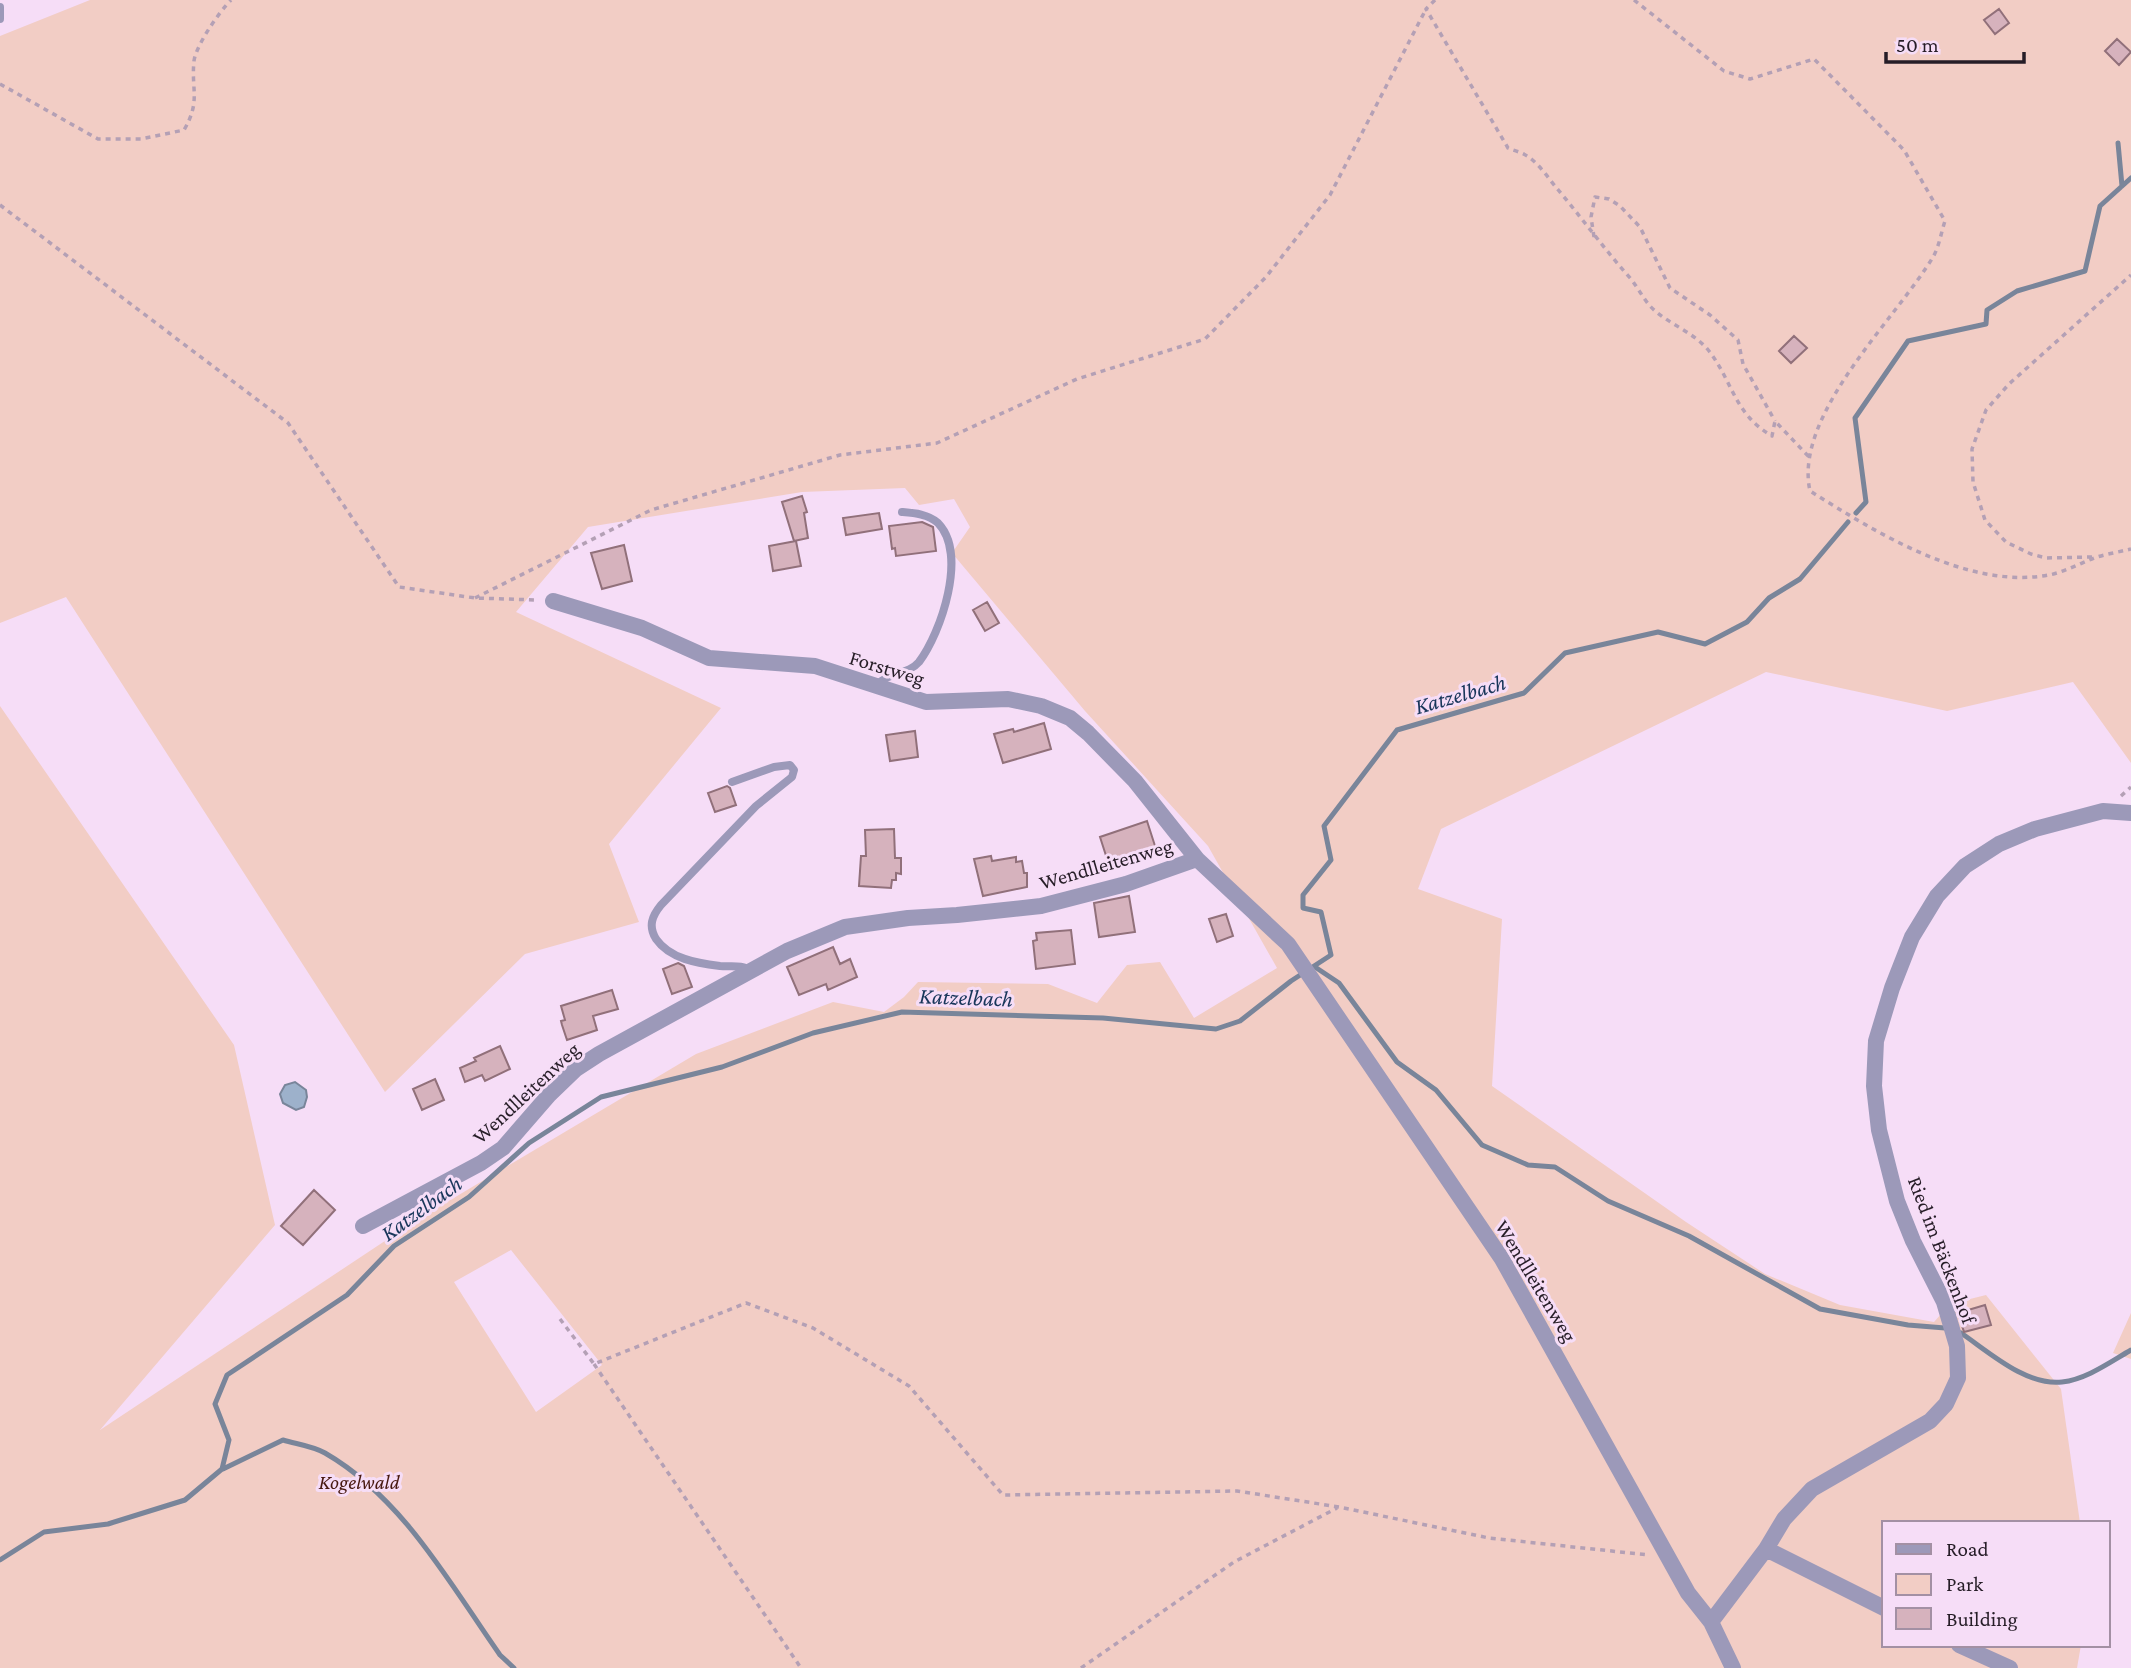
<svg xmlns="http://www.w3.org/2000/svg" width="2131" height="1668" font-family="'Crimson Pro',serif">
  <rect width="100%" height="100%" fill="#f6ddf7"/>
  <path fill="#f2cdc5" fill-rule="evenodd" d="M90 0H2131V763L2073 682 1947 711 1766 672 1441 829 1418 889 1502 919 1492 1086 1686 1222 1765 1274 1840 1305 1934 1322 1950 1304 1986 1295 2061 1389 2080 1523H1884V1645H2081L2077 1668H0V706L234 1045 275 1225 100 1430 415 1221 696 1054 833 1002 884 1012 904 997 918 982 1048 984 1097 1003 1127 965 1160 962 1194 1018 1277 968 1208 846 1085 711 952 553 970 527 954 499 919 505 905 488 802 492 588 527 516 612 721 708 609 844 639 922 525 954 385 1092 66 597 0 623V36ZM511 1250 602 1365 536 1412 454 1282Z
    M2131 1313V1359L2113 1353Z"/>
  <path fill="#9db1cb" stroke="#79859a" stroke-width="2" d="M295 1082 306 1090 307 1097 304 1107 296 1110 283 1103 280 1094 285 1085Z"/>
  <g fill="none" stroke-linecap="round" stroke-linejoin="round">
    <path stroke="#79859a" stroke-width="5" d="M2118 143 2122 186
      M1856 513 1866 502 1855 418 1908 341 1986 324 1987 310 2017 291 2085 271 2100 206 2131 178
      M1315 967 1339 983 1397 1062 1436 1090 1482 1145 1528 1165 1555 1167 1608 1201 1689 1236 1820 1309 1908 1325 1945 1328
      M1961 1333C1989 1352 2026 1386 2062 1382 2087 1379 2110 1362 2131 1350
      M223 1469 283 1440C296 1444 313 1446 325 1453 403 1498 450 1584 500 1655L514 1668
      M0 1560 44 1532 108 1524 185 1500 222 1469 229 1440 215 1404 227 1375 347 1295 394 1246 469 1197 529 1143 601 1097 722 1067 813 1033 902 1012 1103 1018 1216 1029 1240 1021 1291 981 1331 955 1321 912 1303 908V895L1331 860 1324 826 1397 730 1524 693 1565 653 1658 632 1705 644 1747 622 1769 598 1800 579 1848 522"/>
  </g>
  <path fill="#d6b2bd" stroke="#91707a" stroke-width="2" d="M1999 9 2009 23 1995 34 1984 20Z
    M2117 39 2131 52 2119 65 2105 51Z
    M1794 336 1807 348 1791 363 1779 351Z
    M802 496 807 512 804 513 808 538 794 541 782 502Z
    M879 513 882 529 846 535 843 518Z
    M922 522 933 527 936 551 896 556 895 548 892 549 889 526Z
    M796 541 801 566 773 571 769 546Z
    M624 545 632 581 602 589 591 553Z
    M987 602 999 623 985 631 973 610Z
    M1044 723 1051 749 1003 763 994 734 1013 729 1014 732Z
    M915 731 918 757 890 761 886 735Z
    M727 786 730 788 736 805 715 812 708 793Z
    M1147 821 1156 849 1109 865 1100 837Z
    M894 829 895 858H901V874L896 873V880H892L891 888 859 886 861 856H866L865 830Z
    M991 856 992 861 1016 857V862L1022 861 1024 873H1027V887L983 896 974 859Z
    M1129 896 1135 932 1099 937 1094 903Z
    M1226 914 1233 936 1217 942 1209 919Z
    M1071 930 1075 964 1036 969 1033 941 1037 940 1036 933Z
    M833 947 840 964 850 959 857 977 828 990 826 984 799 995 787 967Z
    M678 963 684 966 692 987 672 994 663 969Z
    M612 990 618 1009 593 1016 597 1030 567 1040 562 1025 561 1021 565 1020 561 1006Z
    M500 1046 510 1069 485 1081 482 1075 465 1082 460 1068 476 1061 474 1058Z
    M435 1079 444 1100 422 1110 413 1089Z
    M314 1190 335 1210 303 1245 281 1226Z
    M1985 1305 1991 1325 1964 1332 1958 1313Z"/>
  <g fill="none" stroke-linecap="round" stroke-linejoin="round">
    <path stroke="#b4a0b5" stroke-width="3.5" stroke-dasharray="5 5" stroke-linecap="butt" d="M1435 0 1426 9 1508 148C1514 151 1522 152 1527 156 1540 164 1550 181 1560 192 1584 221 1606 251 1631 279 1638 288 1643 298 1650 306 1667 324 1693 331 1709 351 1733 382 1734 414 1772 436L1775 421 1809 457
      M1634 0 1724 71 1750 79 1814 59 1904 150 1945 221C1941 233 1939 247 1933 257 1896 319 1793 415 1810 491 1877 533 1968 590 2049 575 2064 572 2079 564 2094 558 2106 554 2119 552 2131 549
      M0 84 98 139H141L184 130C201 101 191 90 194 61 196 45 220 11 231 0
      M0 205 288 423 399 587 475 598 537 600
      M1594 237 1591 217 1595 197 1609 199 1620 206 1640 227 1670 288 1710 315 1738 340 1743 364 1775 421
      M2092 557 2046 558 2031 554 2006 542 1985 520 1973 482 1972 449 1986 410 2009 384 2131 275
      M475 598 651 510 840 455 937 443 1077 379 1205 339 1266 277 1330 195 1426 9
      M2121 796 2131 787
      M560 1319 594 1364 746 1303 813 1328 909 1386 1003 1495 1237 1491 1339 1507 1489 1538 1649 1555
      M594 1364 801 1668
      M1081 1668 1234 1562 1337 1508"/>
    <path stroke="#9c99b9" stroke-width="8" d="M0 7V19
      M877 685C888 672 908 675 919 662 941 633 968 554 938 523 928 514 914 513 902 512
      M732 782 774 767 790 765 794 770 792 777 756 806 661 905C652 916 648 926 656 939 670 959 697 963 720 966 731 967 742 964 751 971"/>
    <path stroke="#9c99b9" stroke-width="16" d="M553 601 642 628 709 658 815 666 926 702 1008 699 1041 706 1070 718 1088 733 1135 781 1197 859 1288 944 1502 1259 1688 1593 1711 1622 1733 1668
      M363 1226 481 1163 503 1148 549 1095 576 1069 599 1054 787 951 845 927 908 918 957 915 1041 906 1126 884 1197 859
      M1766 1549 1884 1608
      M1711 1622 1766 1549 1784 1519 1812 1489 1930 1421 1946 1404 1958 1378 1957 1346 1944 1302 1913 1241 1897 1201 1879 1130 1874 1086 1876 1041 1892 988 1912 937 1937 896 1965 866 1999 844 2035 829 2103 811 2131 813
      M1959 1645 2010 1668"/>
  </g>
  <g text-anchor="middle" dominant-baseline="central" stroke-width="6" stroke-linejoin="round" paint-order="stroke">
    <g font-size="21" fill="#261d27" stroke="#f6ddf7">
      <text transform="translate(887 668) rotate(17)">Forstweg</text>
      <text transform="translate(1106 864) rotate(-16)">Wendlleitenweg</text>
      <text transform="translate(526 1093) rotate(-43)">Wendlleitenweg</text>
      <text transform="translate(1942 1250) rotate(69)">Ried im Bäckenhof</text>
      <text transform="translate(1536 1281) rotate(59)">Wendlleitenweg</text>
    </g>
    <g font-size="21" font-style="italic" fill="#47180f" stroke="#f6ddf7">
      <text x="359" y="1482">Kogelwald</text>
    </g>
    <g font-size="23" font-style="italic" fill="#18365a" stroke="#f6ddf7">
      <text transform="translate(1460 694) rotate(-16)">Katzelbach</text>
      <text transform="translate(966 997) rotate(2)">Katzelbach</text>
      <text transform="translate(421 1208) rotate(-36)">Katzelbach</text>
    </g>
  </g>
  <rect x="1882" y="1521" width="228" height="126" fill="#f6ddf7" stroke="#a390a4" stroke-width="2"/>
  <rect x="1896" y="1544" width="35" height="10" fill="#9c99b9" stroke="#a390a4" stroke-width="2"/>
  <text x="1946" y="1556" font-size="21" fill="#261d27">Road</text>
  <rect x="1896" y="1574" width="35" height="21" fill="#f2cdc5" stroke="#a390a4" stroke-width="2"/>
  <text x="1946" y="1591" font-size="21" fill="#261d27">Park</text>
  <rect x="1896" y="1608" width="35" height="21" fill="#d6b2bd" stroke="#a390a4" stroke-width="2"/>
  <text x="1946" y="1626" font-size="21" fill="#261d27">Building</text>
  <path d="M1886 52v10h138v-10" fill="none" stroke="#261d27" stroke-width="3.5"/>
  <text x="1896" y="52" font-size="21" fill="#261d27" stroke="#f6ddf7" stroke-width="5" paint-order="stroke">50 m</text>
</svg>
